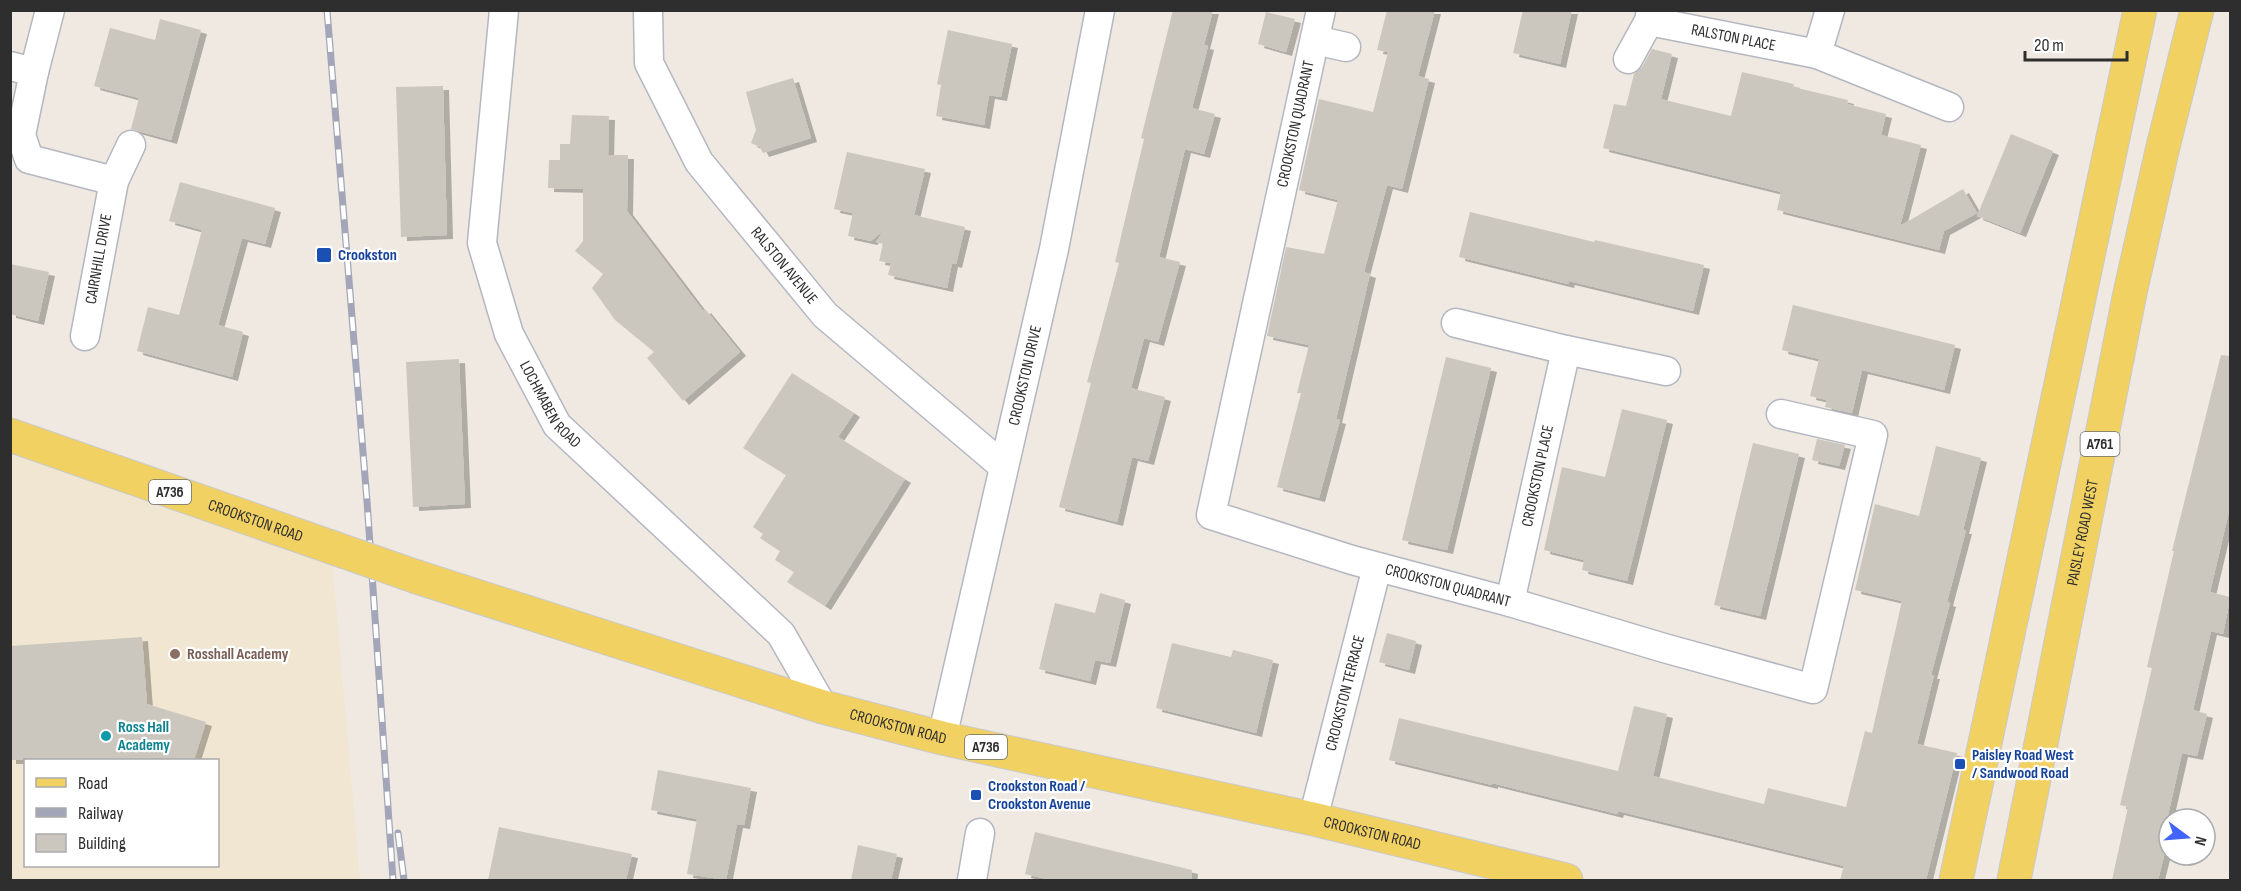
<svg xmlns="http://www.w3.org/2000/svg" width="2241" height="891" font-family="'Sofia Sans Condensed',sans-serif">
  <defs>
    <filter id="shadow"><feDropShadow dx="6" dy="4" stdDeviation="0" flood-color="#0004"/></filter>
  </defs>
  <rect width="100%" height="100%" fill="#efe9e1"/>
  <path fill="#f0e6d1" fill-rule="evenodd" d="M11 435 331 547 360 880H11ZM26 760H218V866H26Z"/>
  <path fill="#cbc7bf" filter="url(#shadow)" d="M1173 10H1213L1204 45 1208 46 1192 108 1215 114 1204 154 1185 149 1159 257 1180 262 1158 342 1144 338 1131 388 1165 397 1148 461 1132 457 1117 522 1059 507 1091 383 1087 382 1119 263 1115 262 1144 139 1141 138Z
    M1387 10H1435L1418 76 1429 79 1402 189 1387 185 1364 272 1370 274 1336 419 1340 420 1319 498 1277 487 1301 393H1297L1309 345 1267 336 1286 247 1324 254 1338 200 1299 190 1319 99 1373 112 1388 52 1377 50Z
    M1523 10H1572L1560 64 1513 53Z
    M1266 12 1295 19 1286 52 1258 44Z
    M160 19 201 30 171 140 131 129 139 98 94 86 110 28 155 40Z
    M948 30 1012 44 1001 97 989 95 984 125 936 116 941 85 937 84Z
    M1652 49 1672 54 1661 99 1731 116 1742 72 1794 84 1793 87 1848 100 1847 104 1886 114 1881 135 1921 145 1900 226 1963 189 1977 213 1944 231 1939 250 1777 210 1781 192 1603 148 1614 104 1626 106 1634 74 1642 67Z
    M793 78 811 138 763 153 760 147 751 143 756 130 746 92Z
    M443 86 447 235 401 237 396 87Z
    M572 115 609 116 608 155H628L627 211 703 311 705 309 740 352 683 401 647 358 654 352 615 320 592 288 603 274 575 251 583 241V189L548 188 549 160H560V144H570Z
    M2011 134 2053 151 2020 233 1977 216Z
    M847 152 925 169 914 215 965 227 956 264 952 263 947 288 888 275 891 263 879 261 883 244 876 242 884 230 871 241 848 236 853 213 834 209Z
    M180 182 275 208 265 244 242 238 218 325 243 332 232 377 137 351 148 307 179 315 202 230 169 221Z
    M1470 212 1594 242 1595 240 1704 265 1693 311 1569 281 1568 284 1459 257Z
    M10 264 49 272 38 321 10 314Z
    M1793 305 1955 345 1944 390 1862 370 1852 413 1825 407 1827 400 1810 396 1819 359 1782 350Z
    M2221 355 2230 356V507L2210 592 2230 597V599L2223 634 2211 631 2193 710 2207 714 2197 756 2182 753 2161 846 2166 848 2158 880H2112L2128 807 2120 805 2152 668 2147 667 2174 551H2172Z
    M1446 357 1491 368 1447 550 1402 540Z
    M459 359 465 504 413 507 406 362Z
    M792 373 854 413 838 437 905 479 825 606 787 582 794 572 775 560 780 551 760 538 763 534 753 527 786 475 743 448Z
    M1622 409 1667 420 1627 581 1582 570 1584 560 1544 550 1562 467 1605 477Z
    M1817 439 1845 445 1839 466 1812 460Z
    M1753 443 1799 454 1760 616 1714 605Z
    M1936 446 1981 458 1963 530H1966L1947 602 1950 603 1931 675H1934L1917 744 1957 753 1926 880H1840L1844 866 1618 811 1617 814 1492 783V785L1389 760 1399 718 1618 771 1634 706 1667 714 1653 776 1764 804 1768 788 1846 807 1865 731 1872 733 1902 601 1855 590 1875 504 1919 516Z
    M1100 593 1125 600 1110 663 1095 660 1090 681 1039 669 1055 603 1095 613Z
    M1387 633 1416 641 1409 670 1379 662Z
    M142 637 147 704 206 722 194 760H10V646Z
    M1172 643 1231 657 1233 650 1273 660 1256 733 1156 708Z
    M658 770 751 788 744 825 737 824 726 880 687 874 697 819 651 810Z
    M499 827 632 854 626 880H488Z
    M1035 832 1192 870 1191 880H1051L1025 874Z
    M858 845 897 854 891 880H851Z"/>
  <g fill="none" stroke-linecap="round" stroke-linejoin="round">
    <g stroke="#b4b7c1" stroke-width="31">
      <g id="minor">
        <path id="s1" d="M504 10 482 243 509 334 557 425 781 634 823 707"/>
        <path id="s2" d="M648 10 649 63 699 162 825 315 1003 466"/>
        <path id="s3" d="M1321 10 1211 515 1352 560 1510 602 1664 648 1813 689 1873 435 1781 414"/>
        <path id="s4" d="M1649 21 1817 54 1830 10"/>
        <path d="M1315 40 1346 47"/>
        <path d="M1817 54 1949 107"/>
        <path d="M1628 59 1649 21 1651 10"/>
        <path d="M10 66 34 72 21 135 29 159 114 181 85 336"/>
        <path d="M34 72 50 10"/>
        <path d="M114 181 131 145"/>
        <path d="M1456 323 1566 350 1510 602"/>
        <path d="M1566 350 1666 371"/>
        <path id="s5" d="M942 738 1054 249 1100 10"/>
        <path id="s6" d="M1313 819 1377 567"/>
        <path d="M972 880 980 833"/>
      </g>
    </g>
    <g stroke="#c9c9c9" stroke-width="35">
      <g id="primary">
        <path id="s7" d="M10 435 331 547"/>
        <path id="s8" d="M417 577 823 707 942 738 1313 819 1566 880"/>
        <path d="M1956 880 2140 10"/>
        <path id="s9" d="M2014 880 2130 293 2162 151 2197 10"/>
      </g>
    </g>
    <use href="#minor" stroke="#fff" stroke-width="28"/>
    <use href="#primary" stroke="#f2d163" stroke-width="33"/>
    <g stroke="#a3a6b8" stroke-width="7">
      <path id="rail" d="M327 10 367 501 393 880
        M398 833 404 880"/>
    </g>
    <use href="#rail" stroke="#fff" stroke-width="4.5" stroke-dasharray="14" stroke-linecap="butt"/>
    <g stroke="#c9c9c9" stroke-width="35" stroke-linecap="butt">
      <path id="primary-bridge" d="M331 547 417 577"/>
    </g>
    <use href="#primary-bridge" stroke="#f2d163" stroke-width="33"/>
  </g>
  <g fill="#1a4fb4" stroke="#fff" stroke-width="2">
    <rect x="316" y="247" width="16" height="16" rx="3"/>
    <rect x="1954" y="758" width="12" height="12" rx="3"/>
    <rect x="970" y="789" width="12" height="12" rx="3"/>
  </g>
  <circle fill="#8d6e63" stroke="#fff" stroke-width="2" cx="175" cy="654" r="6"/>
  <circle fill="#0f9aa8" stroke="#fff" stroke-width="2" cx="106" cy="736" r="6"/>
  <g text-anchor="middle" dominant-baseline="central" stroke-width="4.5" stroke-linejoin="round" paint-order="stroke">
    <g fill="#fff" stroke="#6d6d6d" stroke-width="1.5">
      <rect x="2080.5" y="432" width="39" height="24" rx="4.5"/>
      <rect x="149" y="480" width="42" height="24" rx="4.5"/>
      <rect x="965" y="735" width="42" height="24" rx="4.5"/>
    </g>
    <g font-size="15" font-weight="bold" fill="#2e2e2e">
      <text x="2100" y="444">A761</text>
      <text x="170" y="492">A736</text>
      <text x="986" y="747">A736</text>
    </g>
    <g font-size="16" fill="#2e2e2e" stroke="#fff">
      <text stroke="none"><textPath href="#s4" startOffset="86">RALSTON PLACE</textPath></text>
      <text transform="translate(1296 124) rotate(-78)">CROOKSTON QUADRANT</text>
      <text transform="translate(99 259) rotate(-80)">CAIRNHILL DRIVE</text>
      <text stroke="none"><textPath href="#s2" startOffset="298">RALSTON AVENUE</textPath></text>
      <text stroke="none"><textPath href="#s5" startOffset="372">CROOKSTON DRIVE</textPath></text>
      <text stroke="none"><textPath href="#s1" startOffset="411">LOCHMABEN ROAD</textPath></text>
      <text transform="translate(1538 476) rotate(-78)">CROOKSTON PLACE</text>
      <text stroke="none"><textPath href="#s7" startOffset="260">CROOKSTON ROAD</textPath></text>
      <text stroke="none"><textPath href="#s9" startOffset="354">PAISLEY ROAD WEST</textPath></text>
      <text stroke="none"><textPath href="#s3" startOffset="764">CROOKSTON QUADRANT</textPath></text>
      <text stroke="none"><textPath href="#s6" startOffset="130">CROOKSTON TERRACE</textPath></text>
      <text stroke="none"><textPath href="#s8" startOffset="504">CROOKSTON ROAD</textPath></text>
      <text stroke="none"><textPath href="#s8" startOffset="990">CROOKSTON ROAD</textPath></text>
    </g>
    <g font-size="16" font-weight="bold" fill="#164399" stroke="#fff" text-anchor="start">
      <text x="338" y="255">Crookston</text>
      <text x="1972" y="755">Paisley Road West<tspan x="1972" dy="18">/ Sandwood Road</tspan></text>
      <text x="988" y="786">Crookston Road /<tspan x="988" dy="18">Crookston Avenue</tspan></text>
    </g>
    <g font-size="16" font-weight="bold" fill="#785e54" stroke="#fff" text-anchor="start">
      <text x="187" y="654">Rosshall Academy</text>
    </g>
    <g font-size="16" font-weight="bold" fill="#0d838f" stroke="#fff" text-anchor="start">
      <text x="118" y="727">Ross Hall<tspan x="118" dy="18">Academy</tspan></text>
    </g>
  </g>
  <rect width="2241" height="891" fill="none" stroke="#2e2e2e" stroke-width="24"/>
  <rect x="24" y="759" width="195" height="108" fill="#ffffff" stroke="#ababab" stroke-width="1.5"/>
  <rect x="36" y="778" width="30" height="9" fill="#f2d163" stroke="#ababab" stroke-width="1.5"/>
  <text x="78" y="789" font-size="18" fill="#2e2e2e">Road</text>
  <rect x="36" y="808" width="30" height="9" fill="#a3a6b8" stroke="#ababab" stroke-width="1.5"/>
  <text x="78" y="819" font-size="18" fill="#2e2e2e">Railway</text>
  <rect x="36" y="834" width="30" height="18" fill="#cbc7bf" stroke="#ababab" stroke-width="1.5"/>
  <text x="78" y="849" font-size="18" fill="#2e2e2e">Building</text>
  <g transform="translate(2187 837) rotate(106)"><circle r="28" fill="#ffffff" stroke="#ababab" stroke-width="1.5"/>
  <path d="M0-4.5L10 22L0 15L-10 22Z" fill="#4264fb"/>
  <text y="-9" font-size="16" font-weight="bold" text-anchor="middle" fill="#2e2e2e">N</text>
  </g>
  <path d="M2025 51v9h102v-9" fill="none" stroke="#2e2e2e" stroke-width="3"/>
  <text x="2034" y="51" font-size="18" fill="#2e2e2e" stroke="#ffffff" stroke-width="4.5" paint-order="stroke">20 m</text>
</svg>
